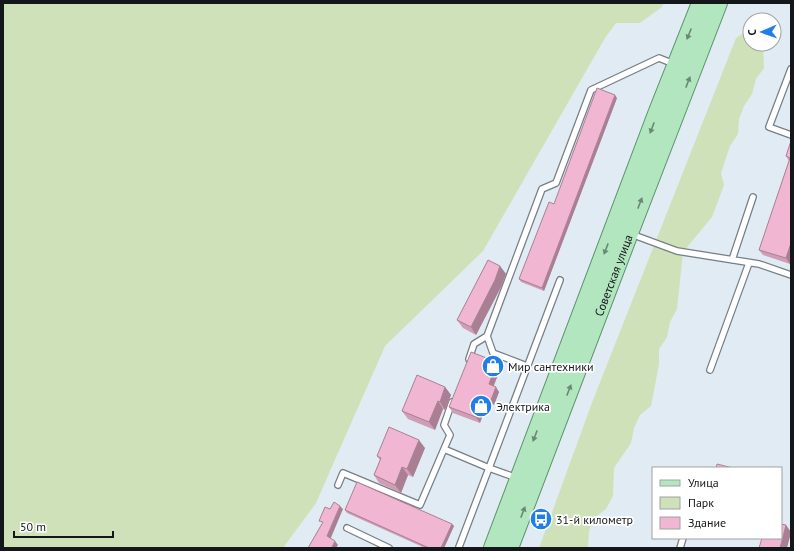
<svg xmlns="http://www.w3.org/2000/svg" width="794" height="551" font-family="'PT Sans',sans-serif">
  <rect width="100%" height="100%" fill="#e1ebf3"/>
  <path fill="#cfe1b9" d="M3 3H664L662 7 640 23H616L605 38 483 251 385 346 316 503 283 548H3Z
    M750 29V44H763L764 68 756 79 752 94 744 106 739 119 738 134 730 146 721 173 724 185 712 217 683 252 677 309 670 322 667 337 659 349V364L651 406 640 415 634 428 631 443 614 468 613 496 606 509 594 518 589 531 588 548H539L593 400 736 38Z"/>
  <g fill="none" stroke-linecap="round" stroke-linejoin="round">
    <g stroke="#767f86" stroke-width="8">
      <path id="service" d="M791 69 769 127 791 135
        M631 234 677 251 759 264 791 275
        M732 260 753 197
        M487 336 493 353 527 366
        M469 359 474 344 487 336 542 189 556 183 591 90 659 58 674 64
        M710 370 749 263
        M452 402 444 425 450 435 444 449 489 468 560 280
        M338 485 343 473 420 505 444 449
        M347 528 389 548
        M459 547 489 468 517 478
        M680 548 683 538"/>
    </g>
    <g stroke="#59936a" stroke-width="20">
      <g id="primary">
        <path d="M493 548 657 114 701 3"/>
        <path id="s1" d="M509 548 629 233 718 3"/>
      </g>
    </g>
    <use href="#service" stroke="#fff" stroke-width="5.5"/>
    <use href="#primary" stroke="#b2e6bf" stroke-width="18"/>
  </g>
  <path fill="#cf9db5" d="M617 98 544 291 521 282 519 279 554 204Z
    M791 141V260L790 264 763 255 759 250 789 161 786 156Z
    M500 266 506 274 501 287 476 335 463 328 457 320Z
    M497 362 501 367 494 386 499 392 494 405 487 403 480 423 453 413 449 407Z
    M445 387 451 395 445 410 443 409 435 430 408 419 402 411Z
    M425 448 413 477 408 475 401 493 379 483 374 475 380 460 377 456Z
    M345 510 452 524 454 526 444 548H425L347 513Z"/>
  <path fill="#a98093" d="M615 95 617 98 544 291 542 288Z
    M791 243V260L790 264 786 258Z
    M500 266 506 274 501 287 476 335 471 327Z
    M497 362 501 367 492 389 489 384Z
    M445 387 451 395 445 410 440 402Z
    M496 387 499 392 494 405 491 400Z
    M484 397 487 403 480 423 476 417Z
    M438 401 443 409 435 430 429 422Z
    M419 440 425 448 413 477 407 469Z
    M402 467 408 475 401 493 395 485Z
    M340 506 343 509 330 540 327 536Z
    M452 524 454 526 444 548H441Z
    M786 525 791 532V533L787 548H780Z
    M335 541 338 545 336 548H332V547Z"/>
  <path fill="#f1b7d2" stroke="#a98093" d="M597 88 615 95 542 288 519 279 549 202 554 204Z
    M791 141V243L786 258 759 250 790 158 786 156Z
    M488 260 500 266 495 280 471 327 457 320Z
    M471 352 497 362 489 384 496 387 491 400 484 397 476 417 449 407Z
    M417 375 445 387 440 402 438 401 429 422 402 411Z
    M389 427 419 440 407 469 402 467 395 485 374 475 381 458 377 456Z
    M717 464 733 468H716Z
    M357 482 452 524 441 548H429L345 510Z
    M334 502 340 506 327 536 335 541 332 547 333 548H308L323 522 319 521 325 507 330 509Z
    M781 524 786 525 780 548H759L762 538H781Z"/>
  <defs><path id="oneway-solid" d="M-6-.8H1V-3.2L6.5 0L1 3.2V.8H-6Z"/></defs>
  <g fill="#6a8974">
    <use href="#oneway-solid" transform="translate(689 34) rotate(112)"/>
    <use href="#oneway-solid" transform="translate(688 82) rotate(-69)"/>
    <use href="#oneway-solid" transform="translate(652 128) rotate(111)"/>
    <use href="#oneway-solid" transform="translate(640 203) rotate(-69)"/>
    <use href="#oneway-solid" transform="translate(606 249) rotate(111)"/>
    <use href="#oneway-solid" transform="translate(569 390) rotate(-69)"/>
    <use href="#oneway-solid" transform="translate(535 436) rotate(111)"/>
    <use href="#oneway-solid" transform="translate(523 512) rotate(-69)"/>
  </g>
  <defs>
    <g id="shop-disc" transform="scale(1.15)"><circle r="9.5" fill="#1f7ee7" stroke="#fff"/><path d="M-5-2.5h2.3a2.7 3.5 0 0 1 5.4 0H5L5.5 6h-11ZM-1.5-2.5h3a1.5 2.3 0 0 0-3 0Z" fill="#fff"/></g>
    <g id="bus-disc" transform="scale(1.15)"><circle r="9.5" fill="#1f7ee7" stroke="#fff"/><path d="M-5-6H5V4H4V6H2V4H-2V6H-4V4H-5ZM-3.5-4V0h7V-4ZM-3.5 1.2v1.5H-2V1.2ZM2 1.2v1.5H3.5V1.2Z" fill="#fff"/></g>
  </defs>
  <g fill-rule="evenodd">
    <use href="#shop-disc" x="493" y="366"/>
    <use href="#shop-disc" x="481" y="406"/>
    <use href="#bus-disc" x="541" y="519"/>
  </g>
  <g text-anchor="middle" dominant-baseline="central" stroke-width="3.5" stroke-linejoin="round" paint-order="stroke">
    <g font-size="12" fill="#131719" stroke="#fff">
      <text stroke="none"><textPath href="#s1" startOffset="292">Советская улица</textPath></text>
    </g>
    <g font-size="12" fill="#131719" stroke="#fff" text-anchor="start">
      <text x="508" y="366">Мир сантехники</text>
      <text x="496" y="406">Электрика</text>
      <text x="556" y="519">31-й километр</text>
    </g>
  </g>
  <rect width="794" height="551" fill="none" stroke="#131719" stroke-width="8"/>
  <rect x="652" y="467" width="130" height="72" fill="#ffffff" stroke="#a1a2a3"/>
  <rect x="660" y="480" width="20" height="6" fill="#b2e6bf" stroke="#a1a2a3"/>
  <text x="688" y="487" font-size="12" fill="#131719">Улица</text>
  <rect x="660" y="497" width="20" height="12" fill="#cfe1b9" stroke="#a1a2a3"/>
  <text x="688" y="507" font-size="12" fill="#131719">Парк</text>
  <rect x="660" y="517" width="20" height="12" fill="#f1b7d2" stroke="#a1a2a3"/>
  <text x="688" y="527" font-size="12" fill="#131719">Здание</text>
  <g transform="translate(762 32) rotate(268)"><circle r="19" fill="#ffffff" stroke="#a1a2a3"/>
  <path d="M0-3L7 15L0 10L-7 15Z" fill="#1f7ee7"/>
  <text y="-6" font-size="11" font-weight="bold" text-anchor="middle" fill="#131719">С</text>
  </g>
  <path d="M14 531v6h99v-6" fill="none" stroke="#131719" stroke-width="2"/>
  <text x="20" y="531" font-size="12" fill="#131719" stroke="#ffffff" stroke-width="3" paint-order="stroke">50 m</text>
</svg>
